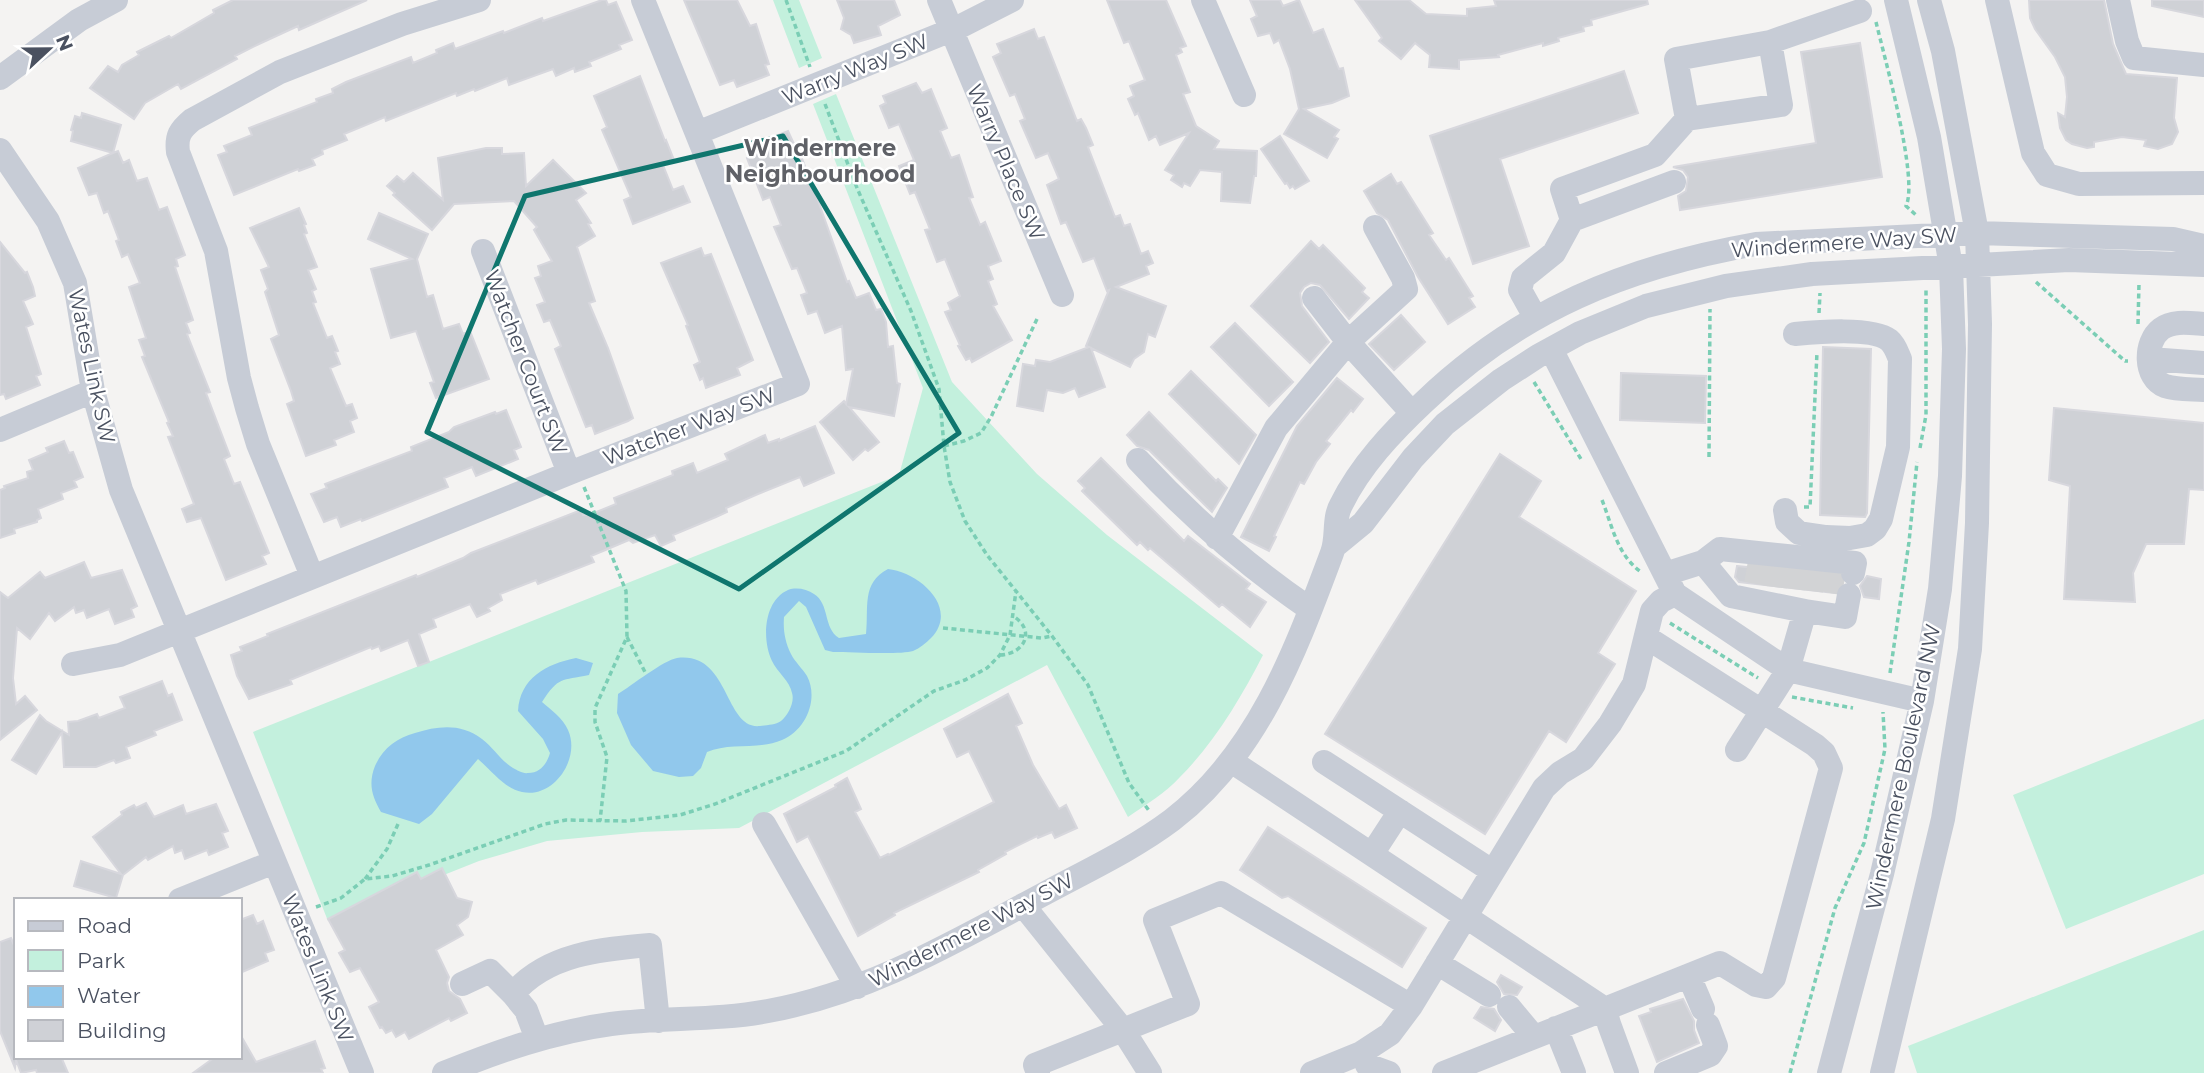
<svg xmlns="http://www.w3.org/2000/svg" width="2204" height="1073" font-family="Montserrat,sans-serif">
  <rect width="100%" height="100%" fill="#f4f3f2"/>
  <path fill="#c3f0dd" d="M773 0H799L822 58 799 68Z
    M836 94 952 382 1037 474 1107 535 1263 655C1241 698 1214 743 1180 777 1166 793 1145 805 1128 817L1047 665 739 828 642 832 547 841 479 861 328 921 253 732 899 475 923 388 813 104Z
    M2204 719V874L2066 929 2013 795Z
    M2204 930V1073H1917L1908 1046Z"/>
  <path fill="#91c8ec" d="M888 569C919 572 960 608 931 638 926 643 920 648 913 651 900 655 850 652 833 652L825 650 806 607 799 601 784 617C783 630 785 642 791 654 795 662 802 668 807 676 819 699 806 730 782 740 759 750 729 742 707 752L701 768 693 776 679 777 653 771 631 745 617 713 618 694C631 686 664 660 677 658 730 651 724 730 760 726 767 725 775 725 781 721 788 715 795 702 792 693 790 681 777 672 772 661 762 641 763 601 788 590 796 587 807 589 814 594 830 604 823 628 839 638L866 634C869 608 861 583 888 569Z
    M576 658 593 663 589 675C561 681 559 676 542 702 551 710 563 718 568 730 581 758 554 799 522 792 505 789 491 770 478 759L432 814 419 824 381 812C372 796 368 784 375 766 383 748 397 738 415 733 438 726 461 723 482 739 494 748 499 759 513 768 517 770 523 774 528 773 541 773 547 763 550 753L543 739 518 711C520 678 546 664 576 658Z"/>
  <path fill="#cfd1d6" stroke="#d7d7dd" stroke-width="2" d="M233 0H367L299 30 298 26 259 44 235 56 237 59 181 89 178 84 145 103 134 119 90 88 108 66 118 72 122 65 139 55 137 52 169 36 171 38 214 13 213 10Z
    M602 0H606L608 5 616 2 632 40 619 45 621 49 589 62 591 66 575 72 574 68 556 76 553 69 509 85 507 78 475 91 474 89 457 96 456 93 386 121 385 117 344 134 347 140 322 150 323 154 312 159 315 165 299 171 298 169 234 195 218 155 227 152 224 146 252 135 249 128 317 102 316 99 333 93 332 89 346 82 411 57 413 63 437 53 436 50 453 43 455 49 503 31 504 33 542 18 543 21Z
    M684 0H737L750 26 756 24 769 64 765 65 769 75 737 87 734 80 720 85Z
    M837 0H894L900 15 878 26 881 35 854 43 851 35 841 29 844 18Z
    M1107 0H1166L1186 46 1180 48 1182 52 1176 55 1190 92 1183 94 1196 126 1219 141 1214 149 1257 151 1256 176H1254L1250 203 1221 201 1222 172 1200 170 1190 186 1184 183 1182 187 1171 180 1174 175 1165 170 1189 133 1160 145 1156 136 1149 140 1138 113 1135 115 1128 99 1134 96 1130 86 1145 80 1129 41 1124 43Z
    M1250 0H1280L1283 6 1299 0 1313 33 1323 29 1339 69 1343 68 1349 96 1332 103 1304 109 1339 130 1334 137 1338 139 1327 158 1284 134 1299 109 1290 69 1279 40 1274 43 1270 33 1258 36 1251 19 1257 16Z
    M1355 0H1409L1426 14 1467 16V9L1496 6 1494 0H1647L1648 4 1591 20 1592 25 1583 27 1584 31 1558 38 1559 41 1543 46V43L1498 55 1499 57 1459 60V69L1429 67 1430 55 1415 43 1401 59 1379 41 1382 38Z
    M2029 0H2104L2113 44 2126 74 2177 78 2174 118 2178 132 2172 144 2158 149 2144 146 2146 140 2122 137 2094 142V147L2087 148 2072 144 2066 140 2060 128 2058 113 2065 117 2067 97 2065 77 2055 57 2035 29 2030 18Z
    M2152 0H2204V17L2152 6Z
    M1034 29 1038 39 1044 37 1077 121 1081 119 1086 128 1093 145 1088 147 1115 217 1120 215 1124 226 1130 224 1141 254 1148 251 1153 263 1146 266 1149 274 1116 287 1166 306 1155 337 1148 334 1144 352 1134 359 1130 367 1091 348 1105 387 1079 397 1075 388 1063 393 1047 390 1043 411 1017 406 1023 364 1035 366 1036 360 1050 362 1089 347 1086 346 1109 290 1107 291 1094 258 1083 262 1066 222 1061 224 1047 185 1059 179 1048 153 1036 158 1020 121 1025 119 1015 94 1010 96 993 57 1001 53 997 44Z
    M1860 43 1882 177 1680 210 1678 196 1686 191 1688 177 1683 170 1673 167 1816 143 1801 52Z
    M1624 71 1638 113 1500 159 1529 246 1473 264 1430 136Z
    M640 76 665 141 666 140 674 160 663 165 673 190 683 186 690 202 633 224 624 200 631 197 602 130 607 127 594 96Z
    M916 83 922 93 931 89 947 128 940 131 951 158 959 155 973 197 969 198 980 225 985 222 1001 261 988 266 993 279 988 281 997 304 993 306 1012 340 972 362 970 358 966 360 958 346 960 345 945 312 951 310 948 303 960 296 945 259 937 262 925 230 930 229 915 192 910 194 899 166 914 160 899 124 889 128 880 106 886 103 883 96Z
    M82 113 121 125 113 153 118 151 123 163 129 160 137 181 147 178 159 210 167 207 185 255 176 259 178 266 175 267 193 320 186 323 190 333 187 334 210 392 206 393 230 456 224 459 234 484 240 482 269 553 262 556 266 564 226 580 201 518 187 522 182 509 194 504 168 437 173 436 167 423 169 422 142 357 145 356 139 340 146 338 129 287 140 283 128 254 122 257 116 241 119 240 108 211 104 213 97 193 89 195 78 168 113 153 71 141 73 131 71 130 75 116 81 118Z
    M788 131 794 144 796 143 815 192 847 282 849 281 856 298 869 293 876 310 881 309 886 322 888 347 893 346 897 383 900 384 894 416 849 407 879 442 868 451 865 449 853 460 820 422 844 401 846 404 853 369 846 370 842 326 825 333 817 311 808 314 801 295 807 293 797 268 792 269 774 227 781 225 770 197 763 200 747 158 755 155 751 146Z
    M1280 136 1309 181 1295 189 1293 186 1290 188 1287 183 1285 184 1261 149Z
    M486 148H502V154L524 153 526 186 553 160 586 193 576 200 591 223 588 224 595 236 577 247 595 301 589 303 608 348 633 418 628 421 595 434 592 425 586 427 555 349 561 346 550 320 544 322 537 305 545 302 535 278 541 276 538 266 552 261 534 230 537 227 514 201 454 204 432 230 393 195 395 193 387 186 397 176 404 182 413 173 443 200 438 158Z
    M1391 174 1397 184 1401 182 1433 233 1429 235 1446 260 1449 258 1473 296 1469 298 1475 307 1448 324 1418 277 1388 220 1377 213 1364 191Z
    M299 208 306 224 304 225 307 233 304 234 317 267 308 270 316 289 312 291 316 302 313 303 327 338 332 336 338 351 335 352 340 364 330 368 346 406 352 404 357 418 350 421 354 432 334 440 336 445 306 456 287 404 294 401 291 391 271 339 279 335 265 292 268 289 261 270 269 267 250 228Z
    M379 213 428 234 417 259 427 297 433 295 443 329 459 324 463 334 470 331 489 379 436 398 430 383 434 382 416 331 391 338 371 269 412 259 368 239Z
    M1311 241 1319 249 1323 245 1332 254 1365 288 1362 292 1369 298 1349 319 1320 285 1311 283 1304 287 1300 293 1302 306 1329 342 1310 363 1251 306Z
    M0 242 25 273 27 272 33 287 35 296 23 301 33 324 26 327 27 330 41 374 36 376 40 385 6 399 4 394 0 395Z
    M701 248 704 256 711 254 753 360 737 368 740 375 706 388 703 378 700 380 694 365 700 362 686 326 688 325 661 263Z
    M1401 315 1425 342 1394 370 1369 344Z
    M1235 323 1293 382 1269 406 1211 347Z
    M1823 347 1871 349 1867 513 1865 517 1820 515Z
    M1191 371 1256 435 1239 464 1169 394Z
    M1621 373 1706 376 1705 423 1620 420Z
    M1337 378 1363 399 1353 412 1351 410 1326 441 1330 444 1316 462 1304 484 1300 482 1274 536 1276 537 1269 551 1241 537 1297 426Z
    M2054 408 2204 423V490L2189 489 2184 544H2146L2133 573 2135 602 2064 599 2070 486 2049 480Z
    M506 410 521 447 514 450 518 459 476 476 472 467 444 478 448 487 362 521 361 519 341 527 337 517 324 522 311 494 327 488 325 484 412 451 411 447 449 432 454 427 495 412 496 414Z
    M1149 412 1216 481 1218 479 1227 488 1212 512 1149 450 1137 446 1127 435Z
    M815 426 834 473 804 486 800 477 758 494 726 508 727 512 716 517 673 535 675 540 661 546 655 535 633 543 629 540 603 551 591 556 594 562 538 584 536 580 500 594 502 600 488 608 490 611 477 617 470 604 433 619 436 627 419 634 429 662 418 666 408 640 381 651 379 646 372 649 371 647 290 680 292 684 249 699 237 676 231 655 242 651 240 647 268 636 267 634 416 575 417 577 463 558 471 553 581 510 583 515H589L616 504 614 498 673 475 672 471 693 463 697 473 728 460 725 454 765 435 768 443 779 439V441Z
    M64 441 69 453 73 452 83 477 74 481 77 487 61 493 63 499 38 509 41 518 37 520V522L14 529 15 533 0 538V490L5 488 4 486 28 478 27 472 33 470 29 460 48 452 46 448Z
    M1500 454 1541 481 1519 517 1636 591 1598 653 1615 664 1566 742 1549 731 1485 834 1325 734Z
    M1101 458 1184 541 1188 536 1250 584 1246 589 1266 602 1250 627 1222 604 1219 607 1150 548 1148 550 1140 542 1137 545 1082 491 1085 488 1078 481Z
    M84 562 91 578 122 570 137 606 131 609 134 617 115 624 109 609 87 618 84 610 76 613 74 607 55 621 49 613 30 639 17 628 13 678 16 704 25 696 37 710 0 740V592L8 598 40 572 45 578Z
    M1737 566 1839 576 1842 582 1834 593 1739 582 1735 577Z
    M1867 576 1881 579 1879 599 1864 597 1860 586Z
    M162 681 168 696 172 694 182 720 154 731 156 735 126 747 130 758 116 763 114 760 96 767H64L62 732 36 774 12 760 40 715 46 721 69 735 68 722 78 721 97 714 99 718 125 708 120 697Z
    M1008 694 1022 723 1016 726 1033 765 1059 809 1066 805 1077 828 1055 838 1052 832 1038 838 1037 836 1005 852 1006 854 978 870 979 872 894 913 895 915 858 936 808 836 797 842 784 814 836 787 835 785 847 778 861 809 855 812 880 858 888 854 889 855 994 802 969 751 957 757 944 729Z
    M146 803 154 817 183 805 186 814 216 804 228 831 222 833 228 847 209 855 207 850 185 859 182 850 175 853 173 846 148 860 146 857 123 875 116 898 74 886 81 861 121 874 93 837 122 815 121 812 134 805 136 808Z
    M1268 827 1426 928 1402 967 1288 896 1282 898 1240 870Z
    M442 868 457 898 472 902 468 917 457 925 463 935 436 950 449 977 447 983 449 991 460 999 467 1013 451 1021 449 1018 409 1039 405 1032 396 1037 392 1030 386 1033 382 1027 380 1028 369 1007 379 1002 360 968 350 972 339 953 345 950 328 919 417 872 421 879Z
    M253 915 257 924 263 921 274 950 265 953 268 961 240 973V920Z
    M11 938 16 950V1057H65L62 1059 68 1073H37L36 1070 21 1073 16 1060 15 1068 0 1031V942Z
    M1501 975 1522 987 1517 995 1504 994 1497 982Z
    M1683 999 1694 1021V1030L1699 1043 1657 1062 1639 1016 1651 1012 1650 1009Z
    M1481 1007 1494 1009 1501 1020 1495 1031 1474 1018Z
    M240 1034 256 1062 315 1041 325 1068 321 1069 323 1073H193L215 1057H240Z"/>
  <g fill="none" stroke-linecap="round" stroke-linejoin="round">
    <path stroke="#d2d3d5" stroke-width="24" stroke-dasharray="24 12" stroke-linecap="butt" d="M1756 584 1760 562
      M1775 587 1778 564
      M1793 589 1796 567
      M1811 591 1814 569
      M1830 593 1834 571"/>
    <path stroke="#7bceb5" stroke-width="3.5" stroke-dasharray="5 3.5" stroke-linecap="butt" d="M786 0 810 67
      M1876 22C1884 56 1919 179 1906 206L1916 215
      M825 104 857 188 911 311 939 389 944 446 950 482 965 521 987 555 1052 636 1088 685 1129 783 1150 812
      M2036 282 2125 361H2128
      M1819 313 1820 293
      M2138 324 2139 283
      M1534 382 1581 459
      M944 446 964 441 981 433 991 417 1037 319
      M1920 448 1926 415V288
      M1709 457 1710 309
      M584 487 626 591 627 637 595 708V722L607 757 600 821
      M1602 500C1612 525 1617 555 1641 572
      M1804 507H1810L1817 352
      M1670 623 1758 678
      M943 628 1042 638 1052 636
      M627 637 645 672
      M1000 655C1025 654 1036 630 1013 616
      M1890 673 1909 542 1917 462
      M1792 697 1853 708
      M365 879 387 849 398 824
      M316 907 341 898 365 879 392 876 429 865 545 824 566 820 626 821 680 815 715 804 846 751 934 691 965 680 987 668 1000 655 1010 635 1016 591
      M1790 1073 1835 908 1864 843 1885 749 1883 712"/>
    <path stroke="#c7ccd6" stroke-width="24" d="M939 0 1062 295
      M1203 0 1244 95
      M1997 0 2033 153 2047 175 2079 184 2204 183
      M2118 0 2127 41 2134 58 2204 65
      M1770 42 1860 11
      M0 78 79 20 116 0
      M697 133 959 27 1012 0
      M0 150 48 221 75 283 93 391 121 490 362 1073
      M1572 220 1562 189 1655 155 1687 119 1781 105 1770 42 1676 59 1687 119
      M483 251 569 473
      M1314 298 1348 342 1412 413
      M1535 317 1520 290 1523 278 1554 253 1572 220 1674 182
      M2204 324C2190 323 2173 320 2161 329 2144 342 2144 378 2165 386 2177 390 2192 389 2204 390
      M1551 349 1675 594 1788 670 1922 701
      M2150 359 2204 363
      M0 430 93 391
      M1138 460C1190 516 1247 566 1310 609
      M1785 510 1787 522 1799 533 1826 537 1850 538 1867 535 1875 529 1881 519 1898 447 1900 359C1897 352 1895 345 1889 340 1872 327 1816 332 1795 334
      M1217 538 1276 428 1348 342 1406 289 1403 278 1375 227
      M1335 546 1363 523 1413 458 1445 424 1501 380 1538 356 1580 333 1646 306 1726 286 1812 274 2069 260 2204 265
      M1703 562 1731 596 1805 611
      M1665 574 1703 562 1720 549 1855 563 1853 573
      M312 576 258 444 247 408 239 378 216 251 178 152C176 136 180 130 192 120L280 72 402 24 479 0
      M73 664 120 655 577 470 798 384 643 0
      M1737 750 1788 670 1805 611 1845 617 1849 595
      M1231 761 1605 1009 1720 963 1756 985 1766 987 1774 978 1831 768 1824 753 1815 745 1646 637
      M1324 762 1492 871
      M764 824 857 987
      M1372 854 1400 811
      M180 900 274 862
      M1023 905 1123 1030 1150 1073
      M1437 963 1489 995
      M1689 976 1703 1009
      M462 984 490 971 513 994C546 954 602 949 650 945L658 1021
      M513 994 526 1010 537 1039
      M1509 1007 1534 1037
      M1556 1028 1574 1073
      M1367 1065 1389 1073
      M444 1073C499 1051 552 1032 611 1024 663 1017 716 1021 768 1011 868 993 954 942 1042 895 1086 871 1132 850 1172 820 1258 754 1295 652 1332 553 1338 538 1333 519 1341 505 1360 466 1392 432 1424 402 1520 310 1626 267 1756 244L1977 233 2173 239 2204 246
      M1038 1073 1035 1065 1188 1004 1155 920 1221 893 1411 1006
      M1312 1073 1361 1053 1390 1034 1411 1006 1544 788 1560 773 1583 759 1610 724 1634 684 1652 611 1661 601 1675 594
      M1444 1073 1605 1009 1609 1024 1627 1073
      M1666 1073 1710 1055 1716 1046 1708 1025
      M1829 1073 1882 874 1922 701 1940 589 1950 476 1954 349 1951 267 1929 137 1896 0
      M1882 1073 1943 819 1970 649 1977 523 1980 324 1977 233 1943 51 1929 0"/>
  </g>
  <path fill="none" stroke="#0f766e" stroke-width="5" stroke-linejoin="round" d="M783 136 959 433 739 589 427 432 525 196Z"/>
  <g text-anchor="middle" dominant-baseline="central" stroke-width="5" stroke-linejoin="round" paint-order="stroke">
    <g font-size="21" fill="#4a5160" stroke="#fff">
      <text transform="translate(855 69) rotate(-22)">Warry Way SW</text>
      <text transform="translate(1006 162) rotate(67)">Warry Place SW</text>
      <text transform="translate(1844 242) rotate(-4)">Windermere Way SW</text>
      <text transform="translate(526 362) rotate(69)">Watcher Court SW</text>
      <text transform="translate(92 366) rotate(78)">Wates Link SW</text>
      <text transform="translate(689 426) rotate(-21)">Watcher Way SW</text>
      <text transform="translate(1903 767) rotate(-78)">Windermere Boulevard NW</text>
      <text transform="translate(971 930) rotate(-27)">Windermere Way SW</text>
      <text transform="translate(318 968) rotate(68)">Wates Link SW</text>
    </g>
    <g font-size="23" font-weight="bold" fill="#5f6167" stroke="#fff">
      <text x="820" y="148">Windermere<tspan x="820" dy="26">Neighbourhood</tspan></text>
    </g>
  </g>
  <rect x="14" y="898" width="228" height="161" fill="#ffffff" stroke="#b7b9bf" stroke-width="2"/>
  <rect x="28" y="921" width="35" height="10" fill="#c7ccd6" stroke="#b7b9bf" stroke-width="2"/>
  <text x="77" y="933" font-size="21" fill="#4a5160">Road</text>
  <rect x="28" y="950" width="35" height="21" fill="#c3f0dd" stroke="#b7b9bf" stroke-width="2"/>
  <text x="77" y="968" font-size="21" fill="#4a5160">Park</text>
  <rect x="28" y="986" width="35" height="21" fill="#91c8ec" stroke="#b7b9bf" stroke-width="2"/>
  <text x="77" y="1003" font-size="21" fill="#4a5160">Water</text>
  <rect x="28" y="1020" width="35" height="21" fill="#cfd1d6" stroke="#b7b9bf" stroke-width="2"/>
  <text x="77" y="1038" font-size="21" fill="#4a5160">Building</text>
  <g transform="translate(49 49) rotate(68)" stroke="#ffffff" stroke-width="5" paint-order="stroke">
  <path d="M0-5L12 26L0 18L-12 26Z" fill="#4a5160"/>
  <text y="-10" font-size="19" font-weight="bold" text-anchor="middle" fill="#4a5160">N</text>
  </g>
</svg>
